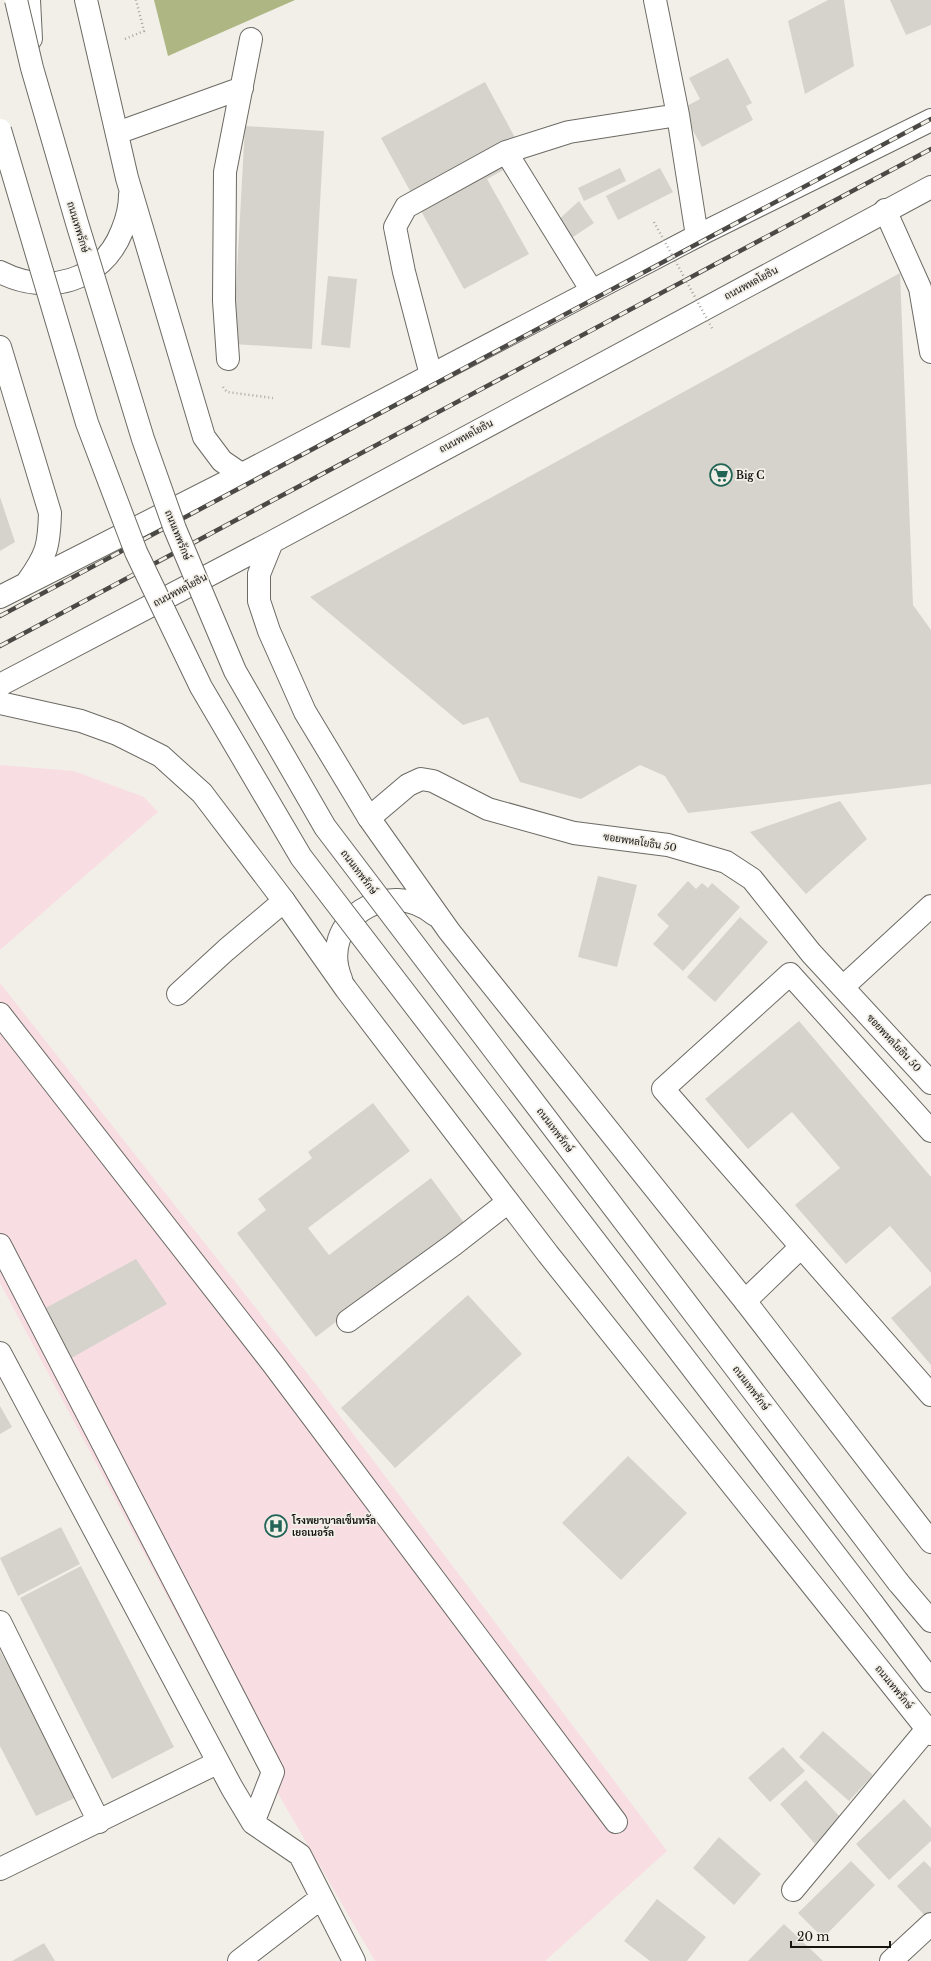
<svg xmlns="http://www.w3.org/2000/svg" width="931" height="1961" font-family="'Libre Baskerville',Sarabun,serif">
  <rect width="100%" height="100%" fill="#f2efe8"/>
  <path fill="#f8dee3" d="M0 765 74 771 144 797 158 812 0 950Z
    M0 983 318 1387 667 1851 545 1961H375L203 1664 0 1283Z"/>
  <path fill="#aeb783" d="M154 0H295L168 56Z"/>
  <path fill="#d6d3cc" d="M828 0H844L854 66 805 94 788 21Z
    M890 0H931V25L906 35Z
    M728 58 752 103 746 106 753 120 702 147 681 109 700 99 689 78Z
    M485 82 526 158 487 179 529 254 464 289 381 138Z
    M245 126 324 131 312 349 233 344Z
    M620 168 626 181 584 201 578 188Z
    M660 168 673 192 618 220 606 196Z
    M579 201 594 223 567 241 556 222Z
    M900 273 913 605 931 630V784L688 813 665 776 640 765 581 799 520 782 488 717 463 725 310 597Z
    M328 276 357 279 350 348 321 345Z
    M0 497 15 542 0 551Z
    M840 801 867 839 806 894 750 832Z
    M598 876 637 885 617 967 578 957Z
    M688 881 696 889 702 883 708 888 712 883 740 907 683 971 653 944 669 926 657 915Z
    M740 917 768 942 715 1002 687 977Z
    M799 1021 931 1177V1273L890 1226 846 1264 795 1205 840 1168 792 1112 748 1149 705 1099Z
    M373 1103 410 1151 308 1228 329 1255 431 1178 465 1224 316 1337 237 1233 266 1210 258 1199 312 1158 308 1152Z
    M136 1259 167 1304 68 1360 42 1310Z
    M931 1285V1365L891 1318Z
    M468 1295 522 1354 395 1468 341 1408Z
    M0 1406 12 1427 0 1434Z
    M628 1456 687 1513 621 1580 562 1523Z
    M61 1527 80 1564 18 1596 0 1558Z
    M81 1566 174 1747 112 1779 20 1598Z
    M0 1651 79 1796 36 1816 0 1746Z
    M823 1731 873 1775 849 1801 799 1757Z
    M783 1747 805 1771 770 1802 748 1778Z
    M806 1780 842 1819 815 1844 780 1804Z
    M904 1799 931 1828V1841L889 1880 856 1844Z
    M719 1837 761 1874 734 1905 693 1868Z
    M851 1861 875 1885 823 1938 798 1913Z
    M924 1861 931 1868V1916L928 1919 897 1886Z
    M657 1899 706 1937 687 1961H650L624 1941Z
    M784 1924 823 1961H748Z
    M44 1943 55 1961H12Z"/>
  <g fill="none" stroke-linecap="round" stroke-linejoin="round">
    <g stroke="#6c6a64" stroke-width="24">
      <path id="minor" d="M655 0 678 115 697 236
        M117 133 242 88
        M506 152 592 291
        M885 210 920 288 931 352
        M228 359 224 301 225 172 251 39
        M431 375 404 272 395 227 406 207 506 152 569 132 678 115
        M369 818 408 785 421 779 433 781 488 809 574 833 668 845 726 862 752 879 811 953 931 1083
        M843 987 931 906
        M178 994 226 950 284 901
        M0 1014 273 1364 616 1822
        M931 1131 790 974 663 1089 931 1395
        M0 1245 273 1772 253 1823
        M745 1301 801 1247
        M348 1321 453 1245 508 1202
        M0 1353 232 1788 253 1823 300 1855 354 1961
        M0 1622 99 1822
        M0 1869 217 1763
        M793 1890 927 1729
        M239 1961 321 1898
        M891 1961 931 1924"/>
    </g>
    <g stroke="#6c6a64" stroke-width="24">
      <path id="major" d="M29 0 31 39
        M86 0 127 178 204 437 222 461 241 474
        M0 272C47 296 102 282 122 231 127 219 130 208 130 195
        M0 347 50 513C49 546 47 554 28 581
        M272 542 259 574V601L269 631 305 712 369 818 449 931 745 1301 931 1542
        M0 597 252 469 697 236 931 120
        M0 685 272 542 931 187
        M0 703 81 721 117 734 161 756 202 793 284 901 346 989 548 1254 931 1734
        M341 979C317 921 389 875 435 915
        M898 1582 931 1621
        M873 1604 931 1681"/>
    </g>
    <path stroke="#a8a5a0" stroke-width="2.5" stroke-dasharray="1 3" stroke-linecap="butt" d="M125 39 144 31 136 0
      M223 387 227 392 273 398"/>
    <use href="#minor" stroke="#fff" stroke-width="22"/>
    <use href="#major" stroke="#fff" stroke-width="22"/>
    <g stroke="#4b4945" stroke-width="4.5">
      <path id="rail" d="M0 616 931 119
        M0 646 931 149"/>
    </g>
    <use href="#rail" stroke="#f2efe8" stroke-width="3" stroke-dasharray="9" stroke-linecap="butt"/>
    <g stroke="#6c6a64" stroke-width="24" stroke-linecap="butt">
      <path id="major-bridge" d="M16 0 32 68 77 223 143 439 175 529 235 671 325 827 898 1582
        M0 130 87 423 136 552 201 687 301 857 873 1604"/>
    </g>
    <path stroke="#a8a5a0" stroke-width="2.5" stroke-dasharray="1 3" stroke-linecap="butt" d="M654 222 713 330"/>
    <use href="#major-bridge" stroke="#fff" stroke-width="22"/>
  </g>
  <defs>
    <g id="supermarket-ring" transform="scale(1.15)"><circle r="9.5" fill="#f2efe8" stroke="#226557" stroke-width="1.5"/><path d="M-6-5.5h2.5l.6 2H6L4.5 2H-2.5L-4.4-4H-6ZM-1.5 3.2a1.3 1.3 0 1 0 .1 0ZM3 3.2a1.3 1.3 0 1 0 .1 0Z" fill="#226557"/></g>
    <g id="hospital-ring" transform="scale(1.15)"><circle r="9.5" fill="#f2efe8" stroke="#226557" stroke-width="1.5"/><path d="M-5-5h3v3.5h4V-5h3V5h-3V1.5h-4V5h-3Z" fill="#226557"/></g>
  </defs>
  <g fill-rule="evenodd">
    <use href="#supermarket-ring" x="721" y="475"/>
    <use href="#hospital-ring" x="276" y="1526"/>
  </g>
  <g text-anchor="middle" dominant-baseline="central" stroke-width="3.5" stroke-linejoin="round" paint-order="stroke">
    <g font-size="10" fill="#161512" stroke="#f2efe8">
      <text transform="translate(78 227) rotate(73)">ถนนเทพรักษ์</text>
      <text transform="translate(751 283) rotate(-28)">ถนนพหลโยธิน</text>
      <text transform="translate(466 436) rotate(-28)">ถนนพหลโยธิน</text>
      <text transform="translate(178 535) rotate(68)">ถนนเทพรักษ์</text>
      <text transform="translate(180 590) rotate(-28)">ถนนพหลโยธิน</text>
      <text transform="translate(640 842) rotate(9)">ซอยพหลโยธิน 50</text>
      <text transform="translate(359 872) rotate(53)">ถนนเทพรักษ์</text>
      <text transform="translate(894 1043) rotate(47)">ซอยพหลโยธิน 50</text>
      <text transform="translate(555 1130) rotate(53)">ถนนเทพรักษ์</text>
      <text transform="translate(751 1388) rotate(53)">ถนนเทพรักษ์</text>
      <text transform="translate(894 1687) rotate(51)">ถนนเทพรักษ์</text>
    </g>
    <g font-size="10" font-weight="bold" fill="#161512" stroke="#f2efe8" text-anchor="start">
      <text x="736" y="475">Big C</text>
      <text x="292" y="1520">โรงพยาบาลเซ็นทรัล<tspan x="292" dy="12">เยอเนอรัล</tspan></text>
    </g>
  </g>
  <path d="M791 1941v6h99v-6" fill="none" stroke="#161512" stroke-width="2"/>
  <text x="797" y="1941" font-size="12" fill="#161512" stroke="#f2efe8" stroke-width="3" paint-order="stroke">20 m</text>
</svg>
